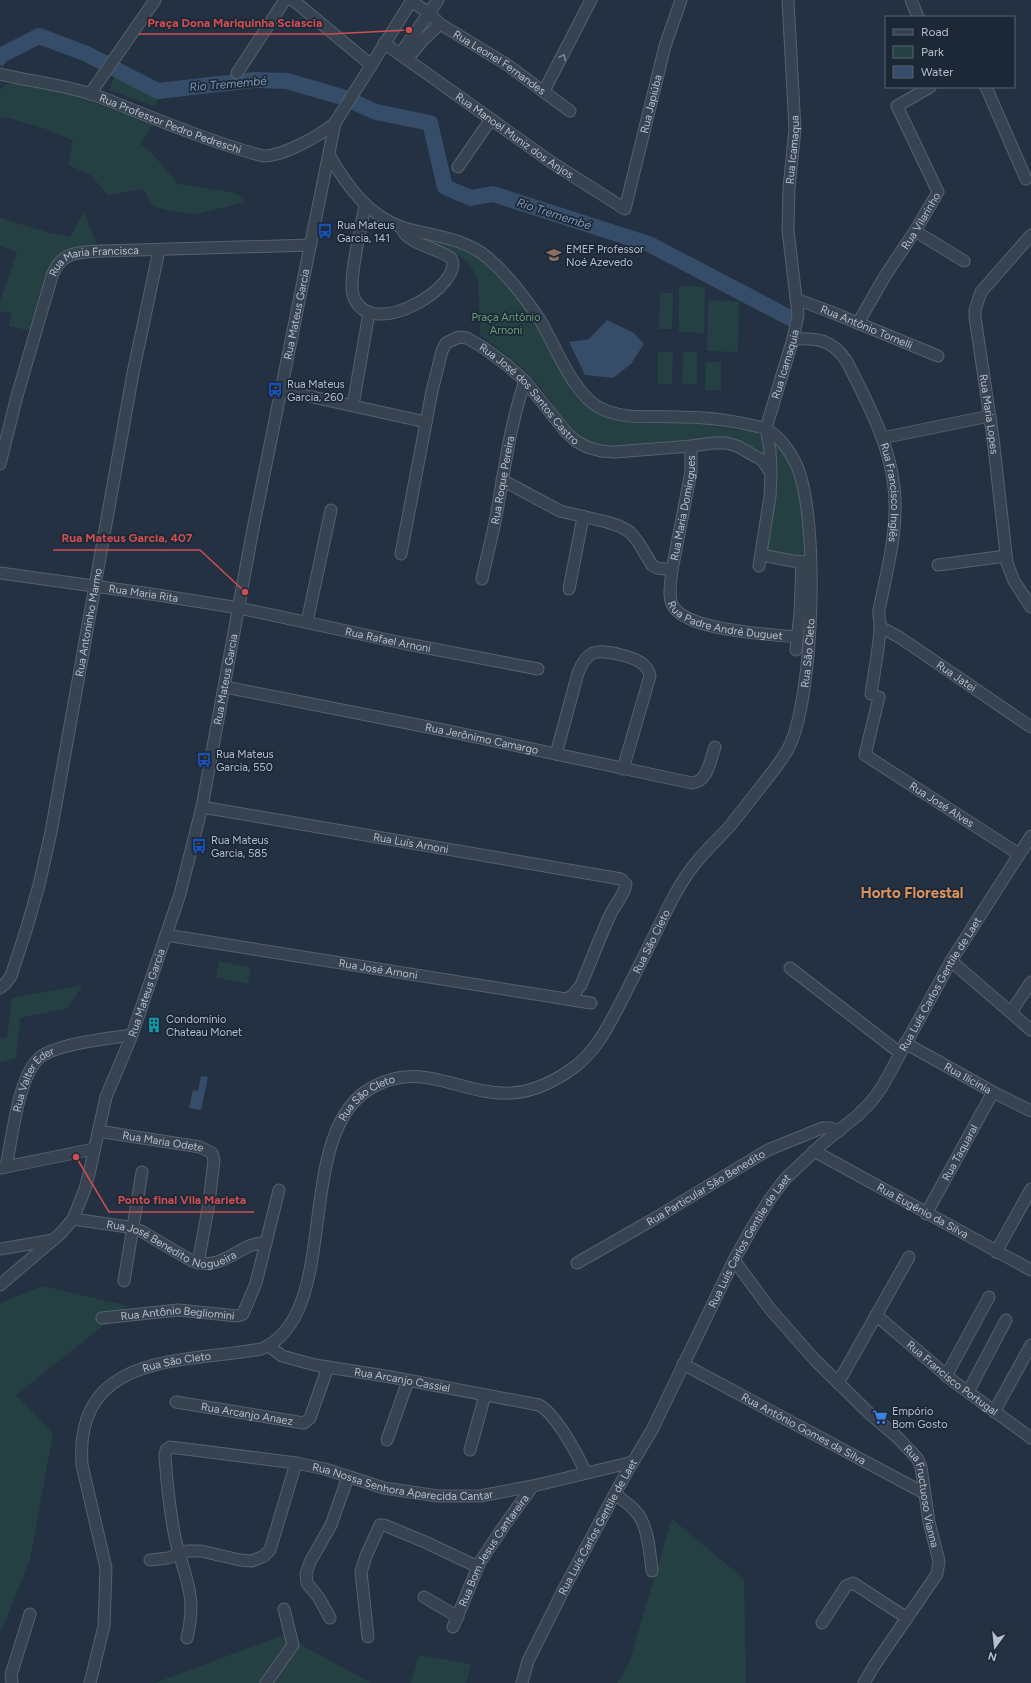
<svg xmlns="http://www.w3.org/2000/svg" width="1031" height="1683" font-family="Figtree,sans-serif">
  <rect width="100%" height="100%" fill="#233142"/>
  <path fill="#254043" d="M115 75 161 95 154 106 109 90Z
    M27 83 71 93 152 125 140 144 152 153 178 184 236 193 245 202 198 214 170 211 153 206 143 189 107 195 90 174 68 165 73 141 49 130 5 117 0 118V90L7 84Z
    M84 212 97 245 55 257 45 283 30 331 9 326 11 313 0 311V301L17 252 0 246V218L50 233 70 237Z
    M405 231 471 251 493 271 511 290 535 320 566 381 573 393 580 401 597 412 629 422 650 424 695 423 756 433 763 437 765 453H761L741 441 723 437 621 445 600 444 587 440 577 434 566 422 536 382 524 370 480 334 478 280 469 263 455 253Z
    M679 286 705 287 704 333 679 332Z
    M660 293H673L672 329H659Z
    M708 300 739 302 738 352 707 351Z
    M658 352H673L672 384H658Z
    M683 352H697V384H682Z
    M706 362H721V390H705Z
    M775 442C802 470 802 511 805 547L804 553 798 556 767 551C768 514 783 479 775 442Z
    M219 961 251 968 248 984 216 977Z
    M83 985 67 1008 20 1018 16 1058 0 1062V1039L7 1037 12 998Z
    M43 1286 128 1306 16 1395 53 1433 30 1560 0 1634V1303Z
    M672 1519 744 1579 746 1683H617L628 1666Z
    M283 1635 371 1683H155Z
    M419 1655 471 1664 466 1683H411Z"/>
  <path fill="#364d6a" d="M31 38 111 56 106 62 31 43 12 54 3 66 0 65V54Z
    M607 320 634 333 644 344 631 364 613 378 585 375 569 342 589 339Z
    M201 1076 208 1077 201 1110 189 1108 193 1090 198 1091Z"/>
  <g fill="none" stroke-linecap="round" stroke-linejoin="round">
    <path stroke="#364d6a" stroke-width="16" d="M0 56 39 36 87 54 104 63
      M117 70 158 91 254 80 287 81 342 97
      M356 103 376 112 430 123 445 187 471 198 493 194 649 244 790 318"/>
    <g stroke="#56616f" stroke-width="13">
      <g id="minor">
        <path d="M293 0 371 65"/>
        <path d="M911 0 918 17"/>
        <path id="s1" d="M411 1 429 13 440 24 506 64 570 111"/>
        <path id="s2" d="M384 43 551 162 625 209 665 46 681 0"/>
        <path d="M400 54 438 0"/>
        <path d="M407 59 424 39 440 24"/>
        <path d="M237 73 285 0"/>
        <path id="s3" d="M0 74C33 82 69 85 100 97 154 118 207 141 263 156 284 156 319 136 335 123"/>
        <path d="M986 87 1026 179"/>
        <path d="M544 91 591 0"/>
        <path d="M90 94 155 0"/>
        <path d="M458 167 491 119"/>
        <path d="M365 205C362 225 348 279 353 295 369 345 467 284 451 258 437 248 406 244 401 227"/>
        <path d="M915 231 964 261"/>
        <path id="s4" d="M1031 235 981 292 975 310V317L993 438 1007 563 1014 581 1031 607"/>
        <path id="s5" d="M796 299 831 312 938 356"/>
        <path id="s6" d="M858 323 885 276 915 231 938 192 897 106 930 87"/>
        <path id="s7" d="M793 339C817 338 831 339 846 360 866 400 889 441 894 487 899 528 887 570 879 610 878 616 881 622 880 628 879 650 874 672 871 694"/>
        <path d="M281 390 426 422"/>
        <path d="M353 405 369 313"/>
        <path d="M882 438 990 416"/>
        <path id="s8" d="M0 464 17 396 52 276C61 251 79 252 102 251L311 245"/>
        <path id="s9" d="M771 473 770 450 766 428 793 339 798 315 788 230 789 188 795 129 788 0"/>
        <path id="s10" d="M502 480 560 511 607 522 619 526 630 532 638 542 652 565 657 568 672 570C671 581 668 595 672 604 683 631 770 634 797 637"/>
        <path id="s11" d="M401 554 432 391 442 351 446 343 459 337 467 338 484 348 507 365 525 381 566 432 576 441 587 447 601 451 615 452 691 446 713 443H726L737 446 762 460 771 473 770 496 759 566"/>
        <path d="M761 555 793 561 809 562"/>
        <path d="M938 565 1006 556"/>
        <path id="s12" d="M672 570 691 472V446"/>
        <path id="s13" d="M0 573 158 595 239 608 407 644 538 669"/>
        <path id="s14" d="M482 579C486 560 491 541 495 522 504 475 509 427 525 381"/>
        <path d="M569 589 583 517"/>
        <path d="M307 622 331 510"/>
        <path id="s15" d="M880 627 899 637 1031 727"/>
        <path d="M796 650 800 613 802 562"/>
        <path id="s16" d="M225 687 448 731 692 783C708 782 710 760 715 747"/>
        <path id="s17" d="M879 697 865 755 1019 854"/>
        <path d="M556 754 578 673C581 665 585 657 593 653 604 649 636 657 644 665 648 669 649 671 650 676L623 769"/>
        <path id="s18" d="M202 807 621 879 626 884C625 894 616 903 611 913 600 937 591 961 581 985L574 994 567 999"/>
        <path id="s19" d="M166 935 591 1003"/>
        <path d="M951 961 1031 1030"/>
        <path d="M790 968 900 1053"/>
        <path id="s20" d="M0 988 5 984 11 976 27 927 39 885 51 832 133 373 159 250"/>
        <path d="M1011 1012 1031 982"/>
        <path id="s21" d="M905 1043 993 1092 1031 1111"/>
        <path id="s22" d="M98 1131 200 1147 212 1153 214 1160 209 1203 198 1263"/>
        <path id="s23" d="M814 1151 1031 1270"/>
        <path id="s24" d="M6 1167C12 1139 18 1079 38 1059 53 1044 110 1038 132 1035"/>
        <path d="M1 1168 94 1149"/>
        <path id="s25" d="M926 1214 993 1092"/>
        <path id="s26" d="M73 1219 128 1227 141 1231 192 1261C224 1273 240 1241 266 1243"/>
        <path d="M0 1249 53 1240"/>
        <path d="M996 1252 1031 1189"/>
        <path id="s27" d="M734 1260 770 1309 815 1360 869 1413 897 1437 917 1458 921 1467 929 1522 939 1561 937 1574 874 1666 864 1683"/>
        <path id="s28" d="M577 1263 652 1220 768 1150 822 1128H831L839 1131"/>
        <path d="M124 1281 142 1172"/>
        <path id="s29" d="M0 1285 60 1234 73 1219 85 1189 89 1174 106 1097 132 1035 180 894 202 807 252 534 335 123 412 0"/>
        <path id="s30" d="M876 1315 953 1381 1031 1438"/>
        <path id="s31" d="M102 1318 178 1310 238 1316 243 1314 256 1283 279 1190"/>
        <path id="s32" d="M269 1346 282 1356 315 1365 391 1377 539 1405C556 1414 578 1455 586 1473"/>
        <path id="s33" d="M683 1364 924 1493"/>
        <path d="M946 1376 989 1297"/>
        <path d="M838 1383 909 1257"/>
        <path d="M968 1392 1006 1320"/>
        <path id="s34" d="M176 1402 304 1423 310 1418 328 1367"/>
        <path d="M994 1412 1031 1345"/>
        <path d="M387 1440 408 1381"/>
        <path d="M470 1450 485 1395"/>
        <path d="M615 1494C625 1502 637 1509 642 1521 649 1536 650 1555 652 1571"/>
        <path d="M150 1560 168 1558 187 1551H201L240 1560 252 1561 264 1556 270 1550 296 1463"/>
        <path d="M424 1597 458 1617"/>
        <path d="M330 1618 319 1598 307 1583 306 1574 310 1562 331 1525 348 1477"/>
        <path d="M822 1623 846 1586 853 1583 907 1618"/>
        <path id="s35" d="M453 1627 480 1562 506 1523 533 1486"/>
        <path d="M368 1637 361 1572 366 1556 380 1525H384L425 1542 478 1567"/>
        <path id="s36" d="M187 1638C197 1596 186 1581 176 1542 170 1514 167 1485 165 1456L166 1450 170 1447 296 1463 325 1469 384 1488 438 1496H480L533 1486 633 1462"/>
        <path d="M12 1683 11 1675 30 1614"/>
        <path id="s37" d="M90 1683 104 1626 106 1568 82 1465C74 1352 182 1363 261 1349 344 1315 291 1134 371 1088 422 1058 461 1096 511 1093 532 1092 551 1083 569 1071 595 1054 608 1027 622 1000 634 976 646 952 658 928 670 903 681 880 699 859 709 847 720 837 730 826 741 812 752 798 763 784 772 772 782 761 789 747 814 697 820 515 796 464 790 451 779 436 767 430 760 426 749 425 741 423 721 419 700 417 679 417 652 416 624 420 600 408 573 394 555 345 540 320 527 300 506 273 488 258 465 238 432 236 404 228 368 216 347 186 329 155"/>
        <path d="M266 1683 293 1645 284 1609"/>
        <path id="s38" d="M522 1683 528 1661 566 1585 624 1477 652 1430 734 1260 752 1228 770 1199 785 1179 822 1144 857 1116 871 1102 882 1087 951 961 1031 836"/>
      </g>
    </g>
    <use href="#minor" stroke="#384351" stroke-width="11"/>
  </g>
  <defs><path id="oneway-chevron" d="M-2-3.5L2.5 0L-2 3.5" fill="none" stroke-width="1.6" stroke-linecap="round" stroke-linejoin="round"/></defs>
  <use stroke="#7c8795" href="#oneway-chevron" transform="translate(563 57) rotate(-62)"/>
  <defs>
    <g id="bus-bare" transform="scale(1.2)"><path d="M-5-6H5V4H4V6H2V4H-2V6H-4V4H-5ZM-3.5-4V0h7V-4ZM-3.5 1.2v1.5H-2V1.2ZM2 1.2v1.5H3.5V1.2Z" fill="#1a4fb4" stroke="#1d2837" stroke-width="2.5" paint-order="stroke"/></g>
    <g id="school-bare" transform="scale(1.2)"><path d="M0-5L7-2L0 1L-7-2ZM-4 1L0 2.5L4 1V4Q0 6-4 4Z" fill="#8d6e63" stroke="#1d2837" stroke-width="2.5" paint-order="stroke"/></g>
    <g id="building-bare" transform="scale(1.2)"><path d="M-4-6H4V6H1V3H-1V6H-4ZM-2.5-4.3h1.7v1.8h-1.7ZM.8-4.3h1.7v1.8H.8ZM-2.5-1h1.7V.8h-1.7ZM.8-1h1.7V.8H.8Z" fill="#0f9aa8" stroke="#1d2837" stroke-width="2.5" paint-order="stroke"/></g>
    <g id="supermarket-bare" transform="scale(1.2)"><path d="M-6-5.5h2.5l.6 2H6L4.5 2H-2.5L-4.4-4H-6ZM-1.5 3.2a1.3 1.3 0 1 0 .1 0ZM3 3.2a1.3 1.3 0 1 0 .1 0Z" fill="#3f7fe0" stroke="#1d2837" stroke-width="2.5" paint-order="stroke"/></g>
  </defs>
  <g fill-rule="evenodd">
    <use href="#bus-bare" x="325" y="231"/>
    <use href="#school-bare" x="554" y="255"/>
    <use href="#bus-bare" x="275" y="390"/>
    <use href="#bus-bare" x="204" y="760"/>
    <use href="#bus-bare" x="199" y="846"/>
    <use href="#building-bare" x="154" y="1025"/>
    <use href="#supermarket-bare" x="880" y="1417"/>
  </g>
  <g text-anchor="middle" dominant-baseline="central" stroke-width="3.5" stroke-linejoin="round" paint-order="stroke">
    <g font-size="11" fill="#b4becc" stroke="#1d2837">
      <text stroke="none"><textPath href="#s1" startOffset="108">Rua Leonel Fernandes</textPath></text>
      <text stroke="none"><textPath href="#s2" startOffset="401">Rua Japiúba</textPath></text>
      <text stroke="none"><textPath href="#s3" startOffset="178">Rua Professor Pedro Pedreschi</textPath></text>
      <text stroke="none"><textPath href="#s2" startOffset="160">Rua Manoel Muniz dos Anjos</textPath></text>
      <text stroke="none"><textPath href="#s9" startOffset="329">Rua Icamaqua</textPath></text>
      <text stroke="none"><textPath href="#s6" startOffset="120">Rua Vilarinho</textPath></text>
      <text stroke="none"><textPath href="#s8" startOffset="244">Rua Maria Francisca</textPath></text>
      <text stroke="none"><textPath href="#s29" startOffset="1033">Rua Mateus Garcia</textPath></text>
      <text stroke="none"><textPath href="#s5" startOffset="76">Rua Antônio Tornelli</textPath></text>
      <text stroke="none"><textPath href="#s9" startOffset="112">Rua Icamaquia</textPath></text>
      <text stroke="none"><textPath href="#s11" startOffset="323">Rua José dos Santos Castro</textPath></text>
      <text stroke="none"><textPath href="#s4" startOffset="200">Rua Maria Lopes</textPath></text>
      <text stroke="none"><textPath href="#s14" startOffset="101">Rua Roque Pereira</textPath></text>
      <text stroke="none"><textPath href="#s7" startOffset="202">Rua Francisco Inglês</textPath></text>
      <text stroke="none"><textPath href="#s12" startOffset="63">Rua Maria Domingues</textPath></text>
      <text stroke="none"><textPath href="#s13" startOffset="145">Rua Maria Rita</textPath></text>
      <text stroke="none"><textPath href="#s10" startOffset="292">Rua Padre André Duguet</textPath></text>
      <text stroke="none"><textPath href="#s20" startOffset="379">Rua Antoninho Marmo</textPath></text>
      <text stroke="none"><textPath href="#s13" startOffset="394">Rua Rafael Arnoni</textPath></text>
      <text stroke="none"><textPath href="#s37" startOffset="1460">Rua São Cleto</textPath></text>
      <text stroke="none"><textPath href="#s15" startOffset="91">Rua Jatei</textPath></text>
      <text stroke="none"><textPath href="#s29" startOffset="661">Rua Mateus Garcia</textPath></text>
      <text stroke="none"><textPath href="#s16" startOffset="262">Rua Jerônimo Camargo</textPath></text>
      <text stroke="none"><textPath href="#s17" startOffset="151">Rua José Alves</textPath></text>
      <text stroke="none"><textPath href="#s18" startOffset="212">Rua Luís Arnoni</textPath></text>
      <text stroke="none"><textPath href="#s37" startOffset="1124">Rua São Cleto</textPath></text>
      <text stroke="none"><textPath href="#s19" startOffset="215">Rua José Arnoni</textPath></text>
      <text stroke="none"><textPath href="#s38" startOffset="822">Rua Luís Carlos Gentile de Laet</textPath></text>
      <text stroke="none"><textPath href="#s29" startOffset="337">Rua Mateus Garcia</textPath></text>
      <text stroke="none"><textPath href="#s21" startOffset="72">Rua Ilicinia</textPath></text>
      <text stroke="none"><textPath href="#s24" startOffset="94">Rua Valter Eder</textPath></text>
      <text stroke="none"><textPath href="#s37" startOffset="753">Rua São Cleto</textPath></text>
      <text stroke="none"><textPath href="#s22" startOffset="66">Rua Maria Odete</textPath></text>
      <text stroke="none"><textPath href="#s25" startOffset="70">Rua Taquaral</textPath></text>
      <text stroke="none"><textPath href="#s28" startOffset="149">Rua Particular São Benedito</textPath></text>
      <text stroke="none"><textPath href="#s23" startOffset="124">Rua Eugênio da Silva</textPath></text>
      <text stroke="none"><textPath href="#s26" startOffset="104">Rua José Benedito Nogueira</textPath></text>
      <text stroke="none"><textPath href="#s38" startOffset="498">Rua Luís Carlos Gentile de Laet</textPath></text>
      <text stroke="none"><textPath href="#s31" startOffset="76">Rua Antônio Begliomini</textPath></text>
      <text stroke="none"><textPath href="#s37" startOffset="382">Rua São Cleto</textPath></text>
      <text stroke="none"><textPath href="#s30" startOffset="99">Rua Francisco Portugal</textPath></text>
      <text stroke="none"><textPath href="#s32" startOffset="139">Rua Arcanjo Cassiel</textPath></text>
      <text stroke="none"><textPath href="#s34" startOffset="72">Rua Arcanjo Anaez</textPath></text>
      <text stroke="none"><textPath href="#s33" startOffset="137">Rua Antônio Gomes da Silva</textPath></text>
      <text stroke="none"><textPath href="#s36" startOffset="432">Rua Nossa Senhora Aparecida Cantar</textPath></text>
      <text stroke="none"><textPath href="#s27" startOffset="308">Rua Fructuoso Vianna</textPath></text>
      <text stroke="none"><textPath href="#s38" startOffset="174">Rua Luís Carlos Gentile de Laet</textPath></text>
      <text stroke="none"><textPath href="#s35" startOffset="87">Rua Bom Jesus Cantareira</textPath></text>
    </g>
    <g font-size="11" fill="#b4becc" stroke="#1d2837" text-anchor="start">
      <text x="337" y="225">Rua Mateus<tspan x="337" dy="13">Garcia, 141</tspan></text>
      <text x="566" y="249">EMEF Professor<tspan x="566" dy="13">Noé Azevedo</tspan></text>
      <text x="287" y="384">Rua Mateus<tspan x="287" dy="13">Garcia, 260</tspan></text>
      <text x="216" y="754">Rua Mateus<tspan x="216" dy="13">Garcia, 550</tspan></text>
      <text x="211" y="840">Rua Mateus<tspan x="211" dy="13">Garcia, 585</tspan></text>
      <text x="166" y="1019">Condomínio<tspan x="166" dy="13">Chateau Monet</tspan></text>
      <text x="892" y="1411">Empório<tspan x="892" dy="13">Bom Gosto</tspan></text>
    </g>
    <g font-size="11" fill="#6a9e75" stroke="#1d2837">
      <text x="506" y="317">Praça Antônio<tspan x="506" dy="13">Arnoni</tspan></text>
    </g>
    <g font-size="12" font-style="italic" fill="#7a95b5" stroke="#1d2837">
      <text transform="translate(228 84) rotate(-5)">Rio Tremembé</text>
      <text transform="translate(554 214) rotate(18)">Rio Tremembé</text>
    </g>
    <g font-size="15" font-weight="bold" fill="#dd935e" stroke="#1d2837">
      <text x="912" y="893">Horto Florestal</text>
    </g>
  </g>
  <path fill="none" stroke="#ce4e51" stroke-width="1.5" d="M409 30L330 34H139M245 592L200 550H53M76 1157L109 1212H254"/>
  <g fill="#ce4e51" stroke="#1d2837" stroke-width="1.5">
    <circle cx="409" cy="30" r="4"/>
    <circle cx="245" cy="592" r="4"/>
    <circle cx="76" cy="1157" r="4"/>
  </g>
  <g font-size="12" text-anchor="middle" font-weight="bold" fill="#ce4e51" stroke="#1d2837" stroke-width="3.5" stroke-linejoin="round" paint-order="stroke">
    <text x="235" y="27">Praça Dona Mariquinha Sciascia</text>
    <text x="127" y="542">Rua Mateus Garcia, 407</text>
    <text x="182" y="1204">Ponto final Vila Marieta</text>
  </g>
  <rect x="885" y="16" width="130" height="72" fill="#1d2837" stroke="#596473"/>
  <rect x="893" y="29" width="20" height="6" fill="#384351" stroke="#596473"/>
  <text x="921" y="36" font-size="12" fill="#b4becc">Road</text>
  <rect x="893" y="46" width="20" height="12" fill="#254043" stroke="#596473"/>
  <text x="921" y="56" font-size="12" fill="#b4becc">Park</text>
  <rect x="893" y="66" width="20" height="12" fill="#364d6a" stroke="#596473"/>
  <text x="921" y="76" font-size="12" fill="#b4becc">Water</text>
  <g transform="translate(995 1647) rotate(195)" stroke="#1d2837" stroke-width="3" paint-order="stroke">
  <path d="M0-3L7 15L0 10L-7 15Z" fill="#b4becc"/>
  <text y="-6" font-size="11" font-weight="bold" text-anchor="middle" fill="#b4becc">N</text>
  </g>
</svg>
